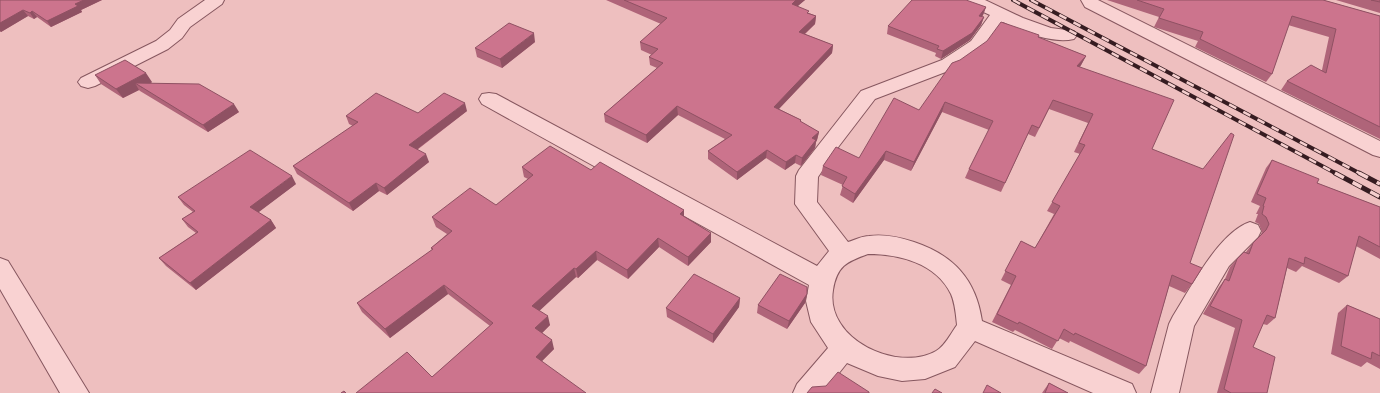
<svg xmlns="http://www.w3.org/2000/svg" width="1380" height="393" font-family="Merriweather,serif">
  <rect width="100%" height="100%" fill="#eebfbf"/>
  <g fill="none" stroke-linecap="round" stroke-linejoin="round">
    <g stroke="#86575f" stroke-width="2">
      <path id="minor" d="M205 0H224L222 4 190 27 182 38 168 49 95 86 88 88 81 86 78 82 81 78 156 41 170 30 178 19Z
        M964 0H985L1023 18 1051 28 1074 31 1077 35 1074 39C1052 44 1023 32 1003 22L983 49 956 68 875 99 839 146 818 177 817 202 848 242C855 240 862 236 869 236 884 234 899 237 914 242 953 255 976 279 982 321L1132 384 1136 393H1093L975 341 955 367 925 379 902 381 878 376 847 363 823 393H793L797 384 828 348 811 322 806 301 809 285 482 104 479 99 482 94 489 93 496 94 817 266 829 251 795 204 796 176 799 170 861 91 942 60 971 41 990 15 966 4ZM868 254C899 254 936 263 951 294 955 303 956 315 957 325 951 333 945 346 936 351 897 373 825 339 833 290 837 266 846 262 868 254Z
        M1081 0H1098L1380 141V157L1373 155 1085 7Z
        M1250 222 1258 225 1261 231 1258 237 1229 266 1194 326 1179 393H1151L1169 324 1173 316C1190 289 1219 232 1250 222Z
        M0 258 8 261 89 393H60L0 289Z"/>
    </g>
    <use href="#minor" fill="#f9d2d2" fill-rule="evenodd"/>
    <g stroke="#361c21" stroke-width="4">
      <path id="rail-far1" d="M1013 0 1337 174
        M1031 0 1361 174"/>
    </g>
    <g stroke="#361c21" stroke-width="5">
      <path id="rail" d="M1335 173 1380 197
        M1359 173 1380 184"/>
    </g>
    <use href="#rail-far1" stroke="#f5cfce" stroke-width="2.5" stroke-dasharray="8" stroke-linecap="butt"/>
    <use href="#rail" stroke="#f5cfce" stroke-width="3.5" stroke-dasharray="10" stroke-linecap="butt"/>
  </g>
  <path fill="#af6479" d="M0 0H102L81 10 82 12 51 27 37 17 34 19 28 16 1 32 0 31Z
    M606 0H805L797 6 809 13 816 16 815 24 805 34 833 45 832 53 779 109 801 120V122L819 132 817 140 816 142 815 148 801 166 795 163 785 170 766 158 737 180 708 159V151L725 139 678 115 647 143 605 122 604 114 657 68 650 65 649 57 652 55 641 50 640 42 661 24Z
    M1107 0H1323L1380 16V139L1281 90 1287 81 1322 70 1329 37 1288 25 1272 74 1266 82 1195 47 1198 41 1154 27 1159 17Z
    M1336 0H1380V13Z
    M986 7 983 15 982 17H984L981 25 970 40 941 59 935 56 936 53 887 34 888 26Z
    M1039 35 1038 37 1086 56 1080 67 1152 149 1190 263 1192 284 1185 293 1169 286 1146 366 1139 374 1070 341 1069 343 1059 338 1052 349 1015 330 1013 332 992 322 1011 285 1001 280 1021 241 1035 248 1054 214 1047 211 1080 154 1074 152 1088 123 1049 109 1035 137 1028 134 1001 192 965 178 969 169 989 130 942 112 911 171 884 160 853 203 840 195 843 185 821 175 823 166 859 158 919 110Z
    M535 42 502 68 477 57 475 48Z
    M95 75 152 82 150 84 239 112 208 132 140 91 139 90 123 98 101 84Z
    M467 111 417 150 429 162 387 195 379 191 353 211 297 174 293 166 353 126 349 124 346 116Z
    M1272 160 1317 183 1380 207V259L1356 246 1348 276 1339 283 1302 266 1296 272 1287 268 1275 318 1267 325 1263 324 1253 347 1267 393H1217L1235 328 1203 314 1219 287 1225 279 1230 267 1237 259 1246 252 1253 243 1260 236 1262 232 1259 224 1255 222 1258 214H1256L1260 206 1251 202 1266 168Z
    M522 167 591 170 684 210V216L711 233V242L688 266 659 247 628 279 597 260 578 278 576 277 539 310 550 325 542 333 554 349 542 361 432 377 490 326 448 294 390 338 362 312 357 303 432 250 431 248 447 234 436 227 432 217 496 205 528 179 524 177Z
    M296 184 258 212 271 220 276 228 196 290 166 266 159 258 196 233 188 227 182 219 193 212 184 205 178 197Z
    M807 294 805 303 787 329 757 313 758 305Z
    M740 298 739 307 713 343 667 317 666 308Z
    M1347 305 1380 319V369L1367 362 1361 367 1331 354 1338 313Z
    M1049 383 1068 393H1042Z"/>
  <path fill="#8f5163" d="M84 0H102L81 10 82 12 51 27 47 21 75 4Z
    M796 0H805L791 12 792 4Z
    M986 7 983 15 976 23 979 16Z
    M23 10 28 16 1 32 0 31V23Z
    M32 11 37 17 34 19 30 13Z
    M816 16 815 24 798 40 799 32Z
    M984 17 981 25 970 40 941 59 943 51Z
    M534 33 535 42 502 68 500 59Z
    M833 45 832 53 773 115 774 107Z
    M1086 56 1081 65 1073 75 1077 66Z
    M146 73 152 82 142 88 135 83 139 90 123 98 116 89Z
    M945 102 942 112 911 171 914 162Z
    M465 103 467 111 412 153 409 145Z
    M234 104 239 112 208 132 203 125Z
    M677 106 678 115 647 143 646 135Z
    M819 132 817 140 816 142 815 148 801 166 802 158 812 138Z
    M767 150 766 158 737 180V172Z
    M886 151 884 160 853 203 855 194Z
    M426 154 429 162 387 195 384 188Z
    M796 155 795 163 785 170 786 162Z
    M292 176 296 184 255 215 250 207Z
    M376 183 379 191 353 211 349 203Z
    M684 210V219L680 214Z
    M271 220 276 228 196 290 190 283Z
    M711 233V242L688 266V257Z
    M658 238 659 247 628 279 627 270Z
    M596 251 597 260 578 278 576 269Z
    M574 268 576 277 535 315 532 306Z
    M444 285 448 294 390 338 385 329Z
    M807 294 805 303 787 329 789 321Z
    M740 298 739 307 713 343V334Z
    M548 316 550 325 538 337 535 328Z
    M552 340 554 349 538 365 536 357Z"/>
  <path fill="#cc748d" stroke="#8f5163" d="M0 0H84L75 4 78 6 47 21 32 11 30 13 23 10 0 23Z
    M624 0H796L792 4 809 11 807 13 816 16 799 32 833 45 774 107 801 120 800 121 819 132 812 138 816 140 802 158 796 155 786 162 767 150 737 172 708 151 732 135 677 106 646 135 604 114 663 63 649 57 658 49 640 42 667 18Z
    M912 0H966L986 7 979 16 984 17 972 33 943 51 937 49 939 46 888 26Z
    M1137 0H1323L1380 16V127L1287 81 1311 65 1326 73 1336 29 1292 16 1272 74 1200 39 1203 32 1159 18 1164 9Z
    M1371 0H1380V2Z
    M1001 22 1039 35 1038 37 1086 56 1077 66 1174 100 1152 149 1203 169 1231 133 1234 135 1190 263 1202 268 1192 284 1172 275 1146 366 1075 333 1074 335 1064 329 1058 341 1019 322 1018 324 997 314 1016 276 1005 271 1021 241 1035 248 1060 206 1052 202 1085 145 1079 143 1093 114 1053 100 1039 128 1032 125 1005 183 969 169 993 121 945 102 914 162 886 151 855 194 842 186 847 177 823 166 836 147 859 158 894 98 919 110 952 63 960 60 987 41Z
    M509 23 534 33 500 59 475 48Z
    M125 60 146 73 116 89 95 75Z
    M135 83 199 84 234 104 203 125Z
    M376 93 418 113 444 93 465 103 409 145 426 154 384 188 376 183 349 203 293 166 358 122 346 116Z
    M550 146 591 170 600 162 684 210 680 214 711 233 688 257 658 238 627 270 596 251 576 269 574 268 532 306 548 316 535 328 552 340 536 357 586 393H356L407 352 432 377 493 323 444 285 385 329 357 303 433 249 431 248 452 231 432 217 470 188 496 205 533 175 522 167Z
    M250 150 292 176 250 207 271 220 190 283 159 258 198 232 182 219 195 211 178 197Z
    M1272 160 1319 179 1317 183 1380 207V247L1359 236 1348 276 1305 257 1304 264 1289 258 1275 318 1267 315 1253 347 1275 357 1267 393H1231L1224 389 1242 320 1210 306 1225 279 1229 281 1237 259 1244 252 1249 254 1253 243 1266 230 1269 224 1266 217 1262 214 1264 206H1263L1266 198 1257 194Z
    M694 274 740 298 713 334 666 308Z
    M780 274 807 287V294L789 321 758 305Z
    M1347 305 1380 319V356L1372 352 1371 359 1341 346Z
    M838 372 869 392V393H807L812 387 826 386Z
    M1049 383 1068 393H1045Z
    M987 385 1001 393H983Z
    M935 389 942 393H932Z
    M344 391 346 393H341Z"/>
</svg>
